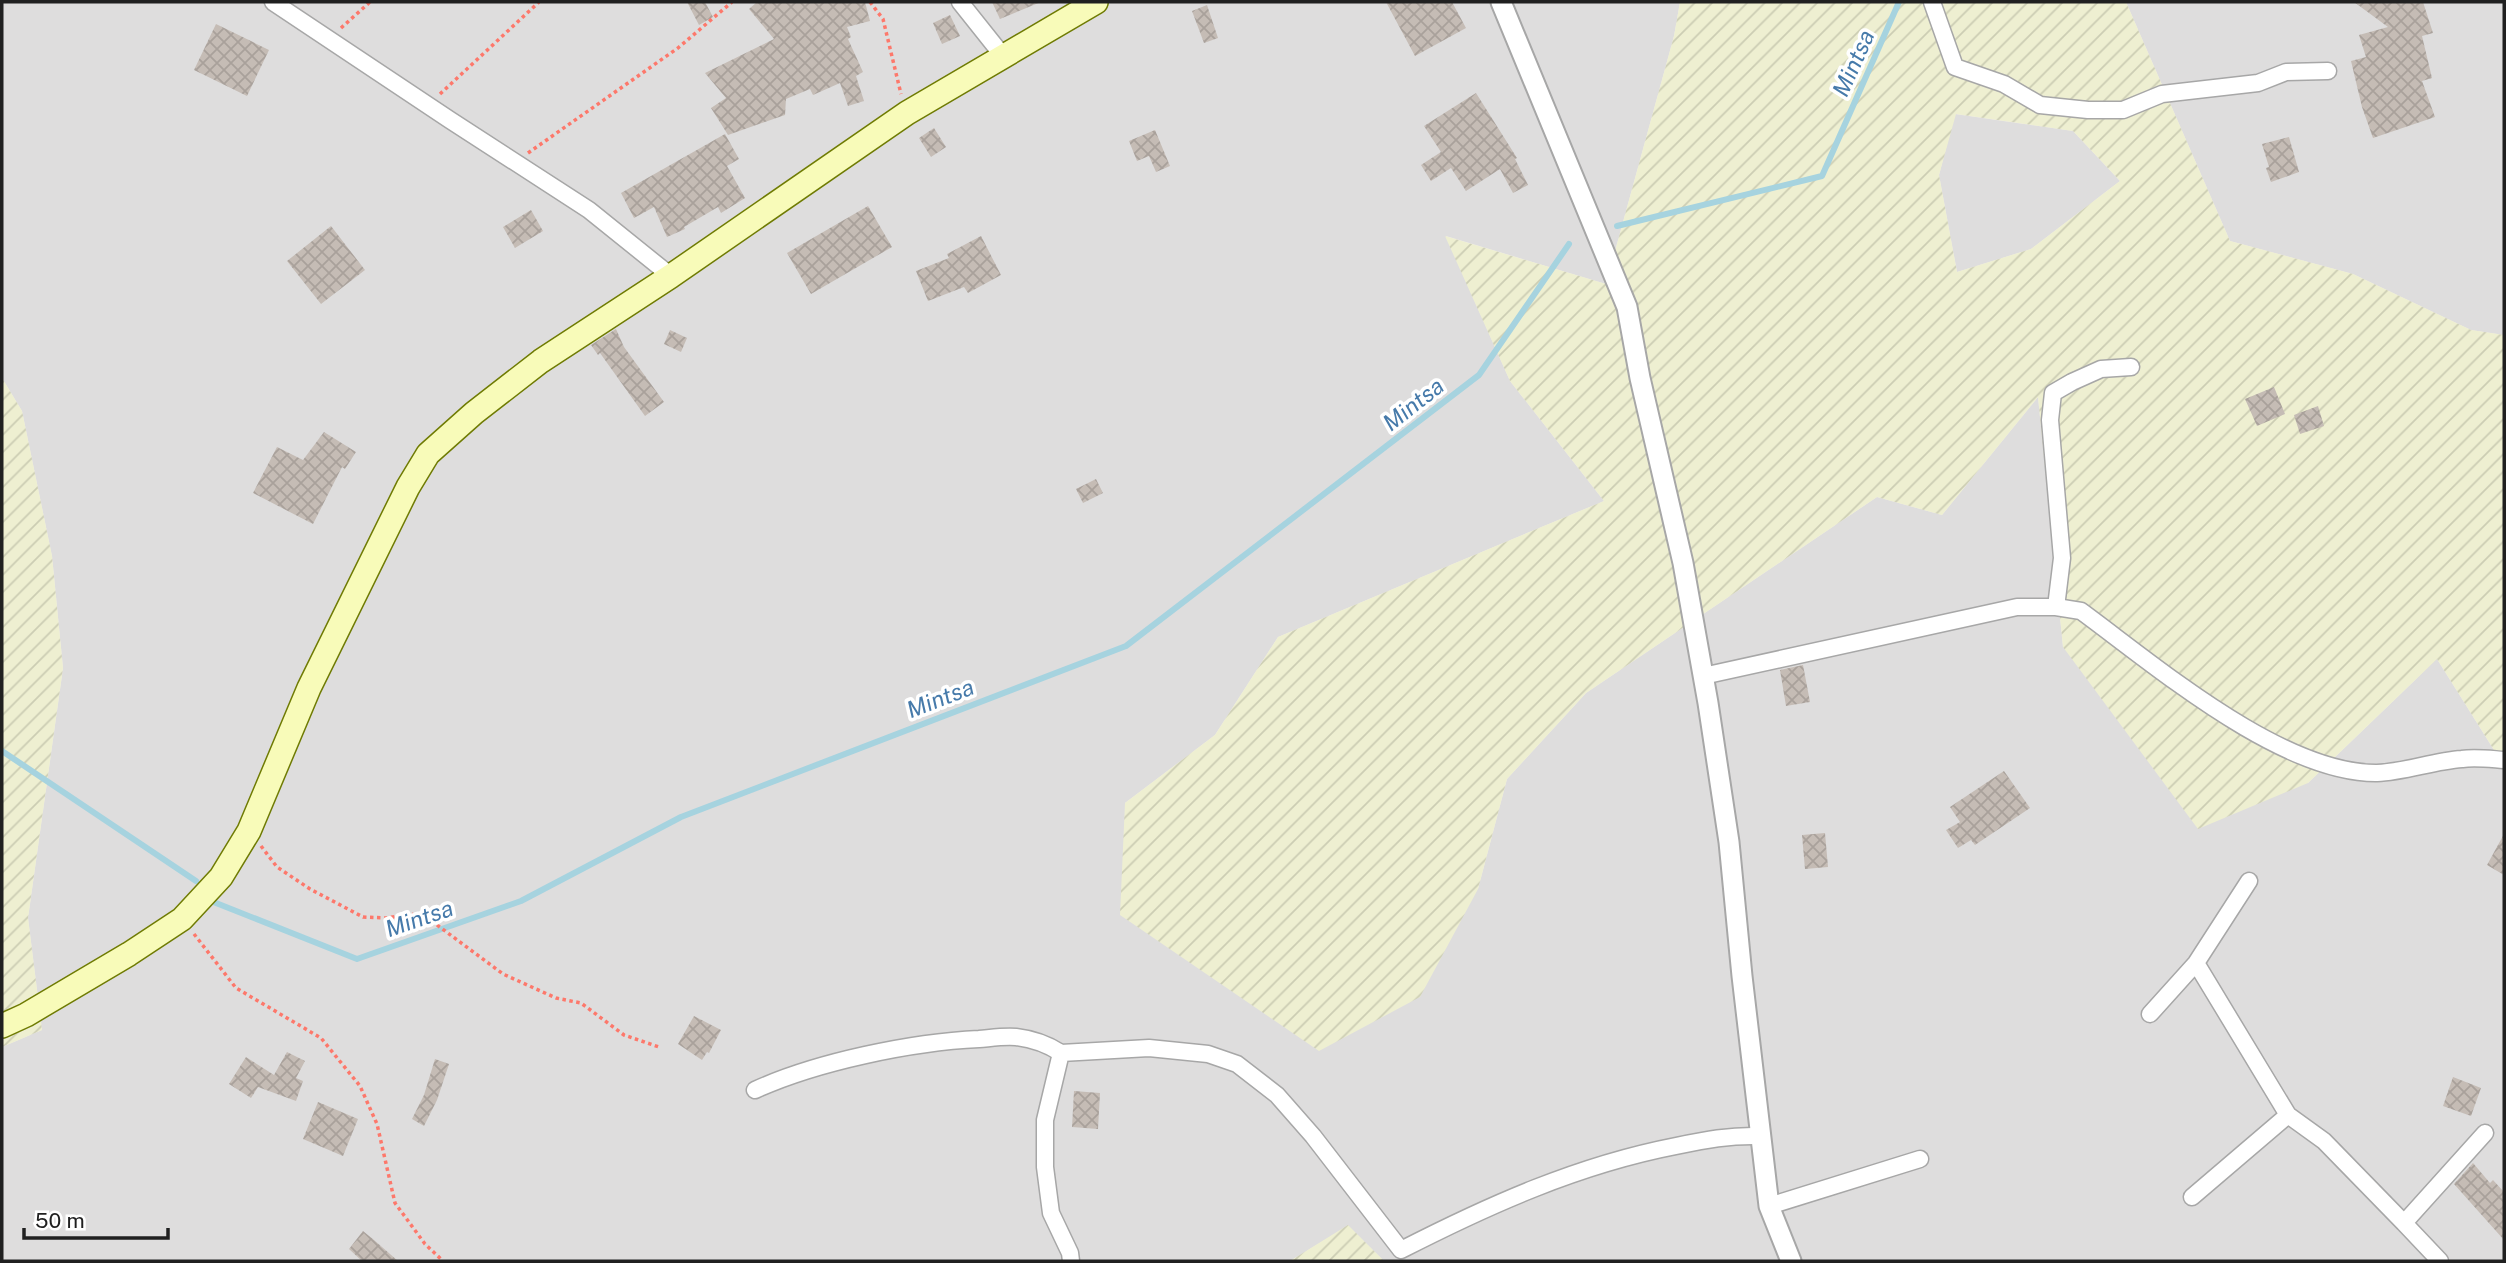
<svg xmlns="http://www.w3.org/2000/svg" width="2506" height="1263" font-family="'Public Sans',sans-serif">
  <defs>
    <pattern id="farmland-furrows" width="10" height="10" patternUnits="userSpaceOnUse" patternTransform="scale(1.75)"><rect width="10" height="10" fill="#eeefd1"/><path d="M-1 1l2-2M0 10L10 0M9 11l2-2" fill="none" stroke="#cccdb3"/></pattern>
    <pattern id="building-cross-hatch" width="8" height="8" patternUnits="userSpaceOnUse" patternTransform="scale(1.75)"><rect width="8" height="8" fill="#c5bcb5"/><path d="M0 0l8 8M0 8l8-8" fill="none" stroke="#a9a19b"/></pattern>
  </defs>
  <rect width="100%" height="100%" fill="#f0ede6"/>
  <path fill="#dedddd" d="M2 2H1680L1674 36 1606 284 1446 236 1510 381 1604 501 1278 637 1215 735 1125 803 1478 889 1507 779 1586 693 1877 497 1942 515 2038 397 2063 647 2308 783 2437 659 2504 766V1261H1384L1348 1226 1290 1261H2V1047L42 1030 28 918 63 668 52 556 22 411 2 378Z
    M2126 2H2504V335L2471 330 2353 274 2230 241Z
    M1955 114 2073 131 2120 181 2031 249 1957 272 1939 175Z"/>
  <path fill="url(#farmland-furrows)" fill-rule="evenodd" d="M1680 2H2126L2230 241 2353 274 2471 330 2504 335V766L2437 659 2308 783 2198 829 2063 647 2038 397 1942 515 1877 497 1586 693 1507 779 1478 889 1420 997 1319 1051 1120 915 1125 803 1215 735 1278 637 1604 501 1510 381 1445 236 1606 284 1674 36ZM1956 114 2073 131 2120 181 2031 249 1957 272 1939 175Z
    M2 378 22 411 52 556 63 668 28 918 42 1030 2 1047Z
    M1348 1225 1384 1261H1290Z"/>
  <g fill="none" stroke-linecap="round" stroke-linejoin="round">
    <path stroke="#a6d3df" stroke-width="6" d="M1617 226 1822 176 1899 2
      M2 751 196 881
      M211 901 357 959 521 901 681 817 1126 646 1479 375 1569 244"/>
  </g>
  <path fill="url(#building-cross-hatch)" d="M687 2H705L713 17 699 25Z
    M757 2H865L870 21 847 27 851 37 848 39 863 72 856 76 864 101 848 106 840 83 813 95 810 89 786 99 785 115 728 135 711 108 726 98 705 73 774 39 749 9Z
    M992 2H1041L1000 19Z
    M1386 2H1452L1466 28 1415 56Z
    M2354 2H2423L2433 33 2422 36 2432 78 2422 81 2435 117 2373 138 2362 107 2351 61 2366 57 2359 35 2388 27Z
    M1207 5 1218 38 1204 43 1192 11Z
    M950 15 960 36 942 44 933 23Z
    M216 24 269 50 247 96 194 70Z
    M1476 93 1517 158 1515 159 1528 185 1513 193 1500 169 1466 191 1451 168 1431 181 1421 165 1441 152 1424 126Z
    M934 128 946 147 931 157 919 138Z
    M1155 130 1170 166 1156 172 1149 156 1137 161 1129 141Z
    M725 134 739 159 727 166 745 198 721 213 718 207 684 227 685 229 667 237 654 207 634 218 621 193Z
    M2289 137 2299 172 2271 182 2266 168 2269 167 2262 144Z
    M868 206 892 247 811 294 787 253Z
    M531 210 543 231 515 248 503 227Z
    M331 226 365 270 321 304 287 261Z
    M981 236 1001 275 968 293 964 287 928 301 916 271 949 258 947 254Z
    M616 329 624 347 664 402 645 416 600 353 598 355 591 345Z
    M670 330 687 338 681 352 664 344Z
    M2274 387 2285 414 2257 426 2245 399Z
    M2318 406 2324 426 2300 434 2294 415Z
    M324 432 356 452 345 469 342 467 313 524 253 493 277 447 303 460Z
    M1096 479 1103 493 1083 503 1076 489Z
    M1803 665 1810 702 1786 706 1780 670Z
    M2004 771 2030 808 1975 845 1971 840 1958 848 1946 830 1960 822 1950 807Z
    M1825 833 1828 867 1805 869 1802 835Z
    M2504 834V875L2487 865Z
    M694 1016 721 1030 709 1053 707 1052 702 1060 678 1044Z
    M287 1052 305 1061 296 1078 303 1081 296 1101 258 1087 251 1098 229 1084 246 1057 274 1075Z
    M435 1059 449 1064 437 1100 424 1126 412 1119 424 1095Z
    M2453 1077 2481 1088 2471 1116 2443 1106Z
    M1074 1091 1100 1093 1098 1129 1072 1127Z
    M318 1102 358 1119 343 1156 303 1139Z
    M2473 1163 2490 1183 2493 1180 2504 1192V1240L2454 1184Z
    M363 1231 374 1240 398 1261H362L349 1249Z"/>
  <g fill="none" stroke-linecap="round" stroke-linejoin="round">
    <g stroke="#a7a7a7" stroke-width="19">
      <path id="minor" d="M273 2 450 120 589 210 671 276
        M960 2 1003 56
        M1932 2 1955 67 2004 84 2040 105 2088 110H2123L2162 94 2258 83 2286 72 2328 71
        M2056 607 2062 558 2050 420 2053 393 2072 382 2101 369 2131 367
        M1703 676 2017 607H2056L2081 611C2156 666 2282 774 2377 773 2405 772 2433 761 2462 759 2475 757 2490 759 2504 760
        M2196 963 2288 1115 2324 1141 2404 1223 2485 1133
        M2150 1014 2196 963 2249 881
        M755 1090C816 1062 912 1042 979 1039 991 1038 1004 1036 1016 1037 1033 1039 1047 1044 1061 1053
        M2192 1197 2288 1115
        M1769 1206 1920 1159
        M2404 1223 2440 1261
        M1071 1261 1070 1253 1051 1213 1045 1167V1120L1061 1053 1149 1048 1208 1054 1237 1064 1277 1095 1313 1136 1401 1250C1489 1205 1578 1165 1676 1146 1705 1140 1730 1135 1760 1136"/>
    </g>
    <g stroke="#a7a7a7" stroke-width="23">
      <path id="tertiary" d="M1501 2 1627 307 1640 378 1683 563 1708 703 1729 842 1742 976 1769 1206 1791 1261"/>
    </g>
    <g stroke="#6f7b03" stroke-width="26">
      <path id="secondary" d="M2 1026 26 1015 129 954 182 919 221 877 249 831 309 688 408 487 428 454 474 413 541 361 671 276 907 113 1096 2"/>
    </g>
    <path stroke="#fd786b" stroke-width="3.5" stroke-dasharray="3.5 3.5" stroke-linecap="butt" d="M870 2 883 19 901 94
      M341 28 370 2
      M440 94 539 2
      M528 153 678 48 732 2
      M261 846 277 867 310 889 363 917 387 918 411 914 429 919 503 974 556 998 581 1003 624 1035 659 1047
      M194 934 236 988 321 1038 360 1086 377 1124 395 1203 425 1244 443 1261"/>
    <use href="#minor" stroke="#fff" stroke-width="16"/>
    <use href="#tertiary" stroke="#fff" stroke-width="19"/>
    <use href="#secondary" stroke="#f8fbb9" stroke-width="23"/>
  </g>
  <g text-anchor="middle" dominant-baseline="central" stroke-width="7" stroke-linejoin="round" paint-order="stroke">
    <g font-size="23" font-style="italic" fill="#467aaa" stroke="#fff">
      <text transform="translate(1853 63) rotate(-66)">Mintsa</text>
      <text transform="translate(1413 404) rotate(-38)">Mintsa</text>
      <text transform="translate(940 698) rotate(-21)">Mintsa</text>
      <text transform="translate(419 918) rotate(-19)">Mintsa</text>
    </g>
  </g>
  <rect width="2506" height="1263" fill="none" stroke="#202020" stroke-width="7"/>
  <path d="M24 1228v10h144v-10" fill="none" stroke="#202020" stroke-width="3.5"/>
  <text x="35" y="1228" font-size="21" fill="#202020" stroke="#ffffff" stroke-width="5" paint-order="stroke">50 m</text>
</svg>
